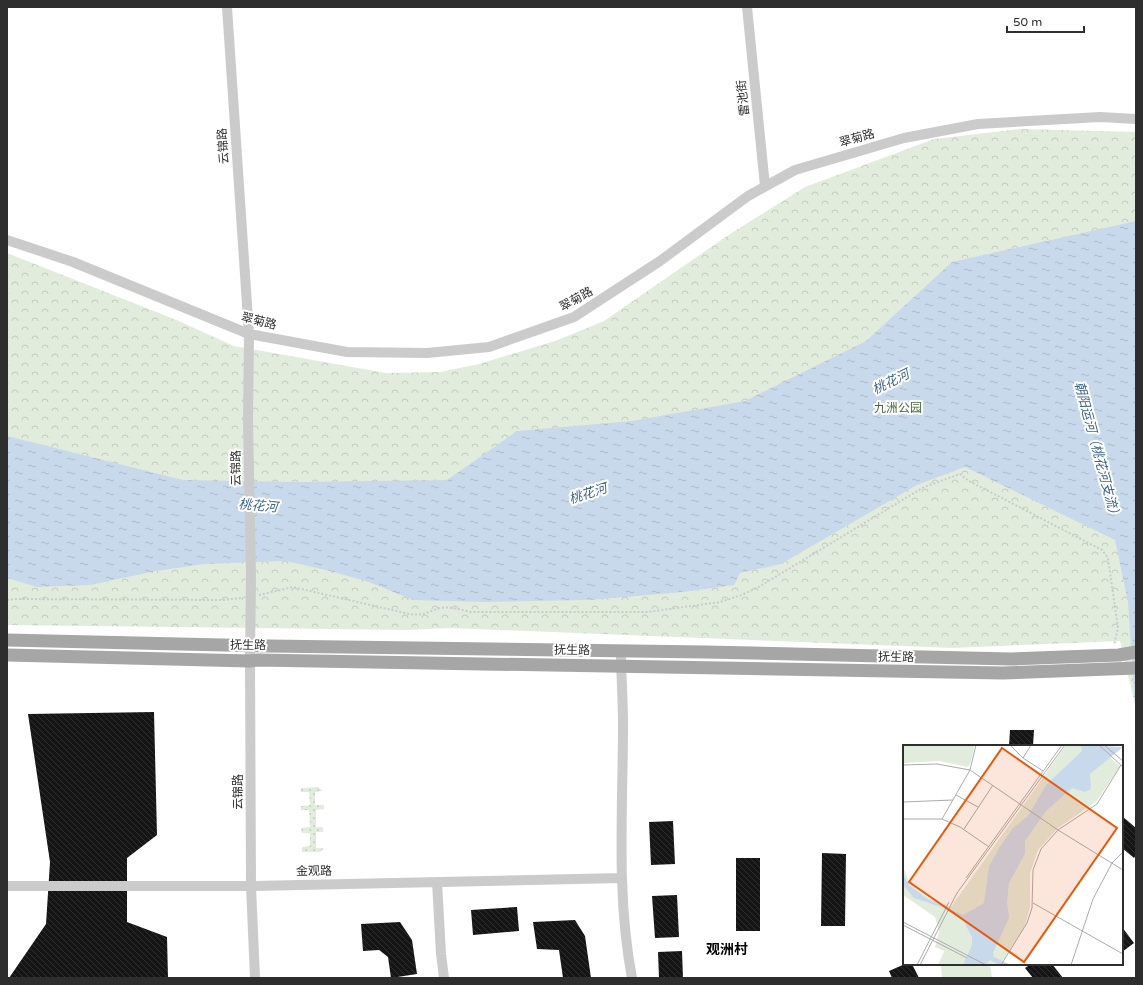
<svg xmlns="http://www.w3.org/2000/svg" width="1143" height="985" font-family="'Varela Round','Noto Sans SC',sans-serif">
  <defs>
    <pattern id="grass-dots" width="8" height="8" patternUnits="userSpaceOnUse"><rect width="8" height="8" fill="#e2ecdc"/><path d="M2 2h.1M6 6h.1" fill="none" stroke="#c2cbbd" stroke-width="1.8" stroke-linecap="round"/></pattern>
    <pattern id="forest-crowns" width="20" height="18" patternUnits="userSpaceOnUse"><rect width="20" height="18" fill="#e2ecdc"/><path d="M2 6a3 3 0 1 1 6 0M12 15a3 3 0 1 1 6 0" fill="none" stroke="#c2cbbd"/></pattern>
    <pattern id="water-ripples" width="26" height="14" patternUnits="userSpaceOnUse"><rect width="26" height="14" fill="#c8d9ec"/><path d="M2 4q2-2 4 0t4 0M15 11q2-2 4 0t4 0" fill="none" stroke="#acbbcb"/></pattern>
    <pattern id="building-back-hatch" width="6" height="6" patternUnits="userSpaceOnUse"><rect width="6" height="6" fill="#151515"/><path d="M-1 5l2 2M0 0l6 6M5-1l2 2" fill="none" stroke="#2f2f2f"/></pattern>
  </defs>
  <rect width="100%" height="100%" fill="#fff"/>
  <path fill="url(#grass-dots)" d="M318 787 323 791 315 792V805H324V809L316 810V827H323V832H316V848H324L320 852H302V847L310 846V833H302L301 828 310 827 309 810H301V806L310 805 309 792H301V788Z"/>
  <path fill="url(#forest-crowns)" d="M1020 129 1136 132V709L1120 641 953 648 450 628 406 630 7 625V253L174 319 234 346 386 373 440 372 479 364 555 341 604 321 730 234 805 187 934 139Z"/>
  <path fill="#e2ecdc" d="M941 964H990L992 977 942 978Z"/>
  <path fill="url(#water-ripples)" d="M1136 221V718L1128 602 1115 540 965 467 917 485 781 564 740 573 734 585 683 592 590 600 485 602 413 600 369 582 330 571 286 561 204 564 156 571 90 585 37 587 7 578V436L183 480 301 482 447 480 517 431 632 421 745 401 866 341 952 262Z"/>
  <path fill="url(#building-back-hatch)" d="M154 712 157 835 127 858V922L167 937 168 978H9L46 924 50 862 28 714Z
    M1010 730H1034L1033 746H1009Z
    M1122 816 1136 828V855L1134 858 1122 848Z
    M673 821 675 864 651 865 649 822Z
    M822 853 846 854 845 926H821Z
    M736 858H760V931H736Z
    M677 895 679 937 655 938 652 896Z
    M517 907 519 931 473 935 471 910Z
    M575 920 585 936 591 978H563L559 950 537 949 533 922Z
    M400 922 412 940 417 974 391 978 388 957 379 950 363 951 361 924Z
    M1122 927 1134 943 1122 952Z
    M682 951 683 978H659L658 952Z
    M905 964H912L919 978H892L889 971Z
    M1031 964H1052L1063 978H1033L1025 968Z"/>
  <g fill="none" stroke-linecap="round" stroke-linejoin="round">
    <path stroke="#cbcbcb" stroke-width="2" stroke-dasharray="2 2" stroke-linecap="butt" d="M259 595 293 587 409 614C425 616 426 612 440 608 450 606 461 610 471 612H648L720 602 739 596 757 588 924 487 960 474 969 481 1102 550 1108 558 1118 628 1114 645
      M7 600 15 599 222 600 241 598"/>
    <path stroke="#cbcbcb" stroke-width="10" d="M227 7 249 334 248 421 251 575 250 661 251 886 255 978
      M747 7 765 186
      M7 240 73 262 249 334 347 352 427 353 489 347 574 317 660 261 748 196 795 170 904 138 978 124 1100 117 1136 119
      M621 651C621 675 623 699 623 724 623 808 616 894 632 978
      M437 882 441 954 444 978
      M7 886H251L622 878"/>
    <path stroke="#a6a6a6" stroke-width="13" d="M7 640 269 646 705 652 1011 659 1119 655 1136 652
      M7 655 250 661 258 660 1003 673 1136 668"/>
  </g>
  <g text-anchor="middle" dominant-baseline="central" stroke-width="4" stroke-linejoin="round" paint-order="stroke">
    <g font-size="12" fill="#2e2e2e" stroke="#fff">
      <text transform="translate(743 98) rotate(-96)">雷池街</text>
      <text transform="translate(857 138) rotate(-16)">翠菊路</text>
      <text transform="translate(223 146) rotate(-94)">云锦路</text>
      <text transform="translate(576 299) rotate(-29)">翠菊路</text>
      <text transform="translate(259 321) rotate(14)">翠菊路</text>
      <text transform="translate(236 468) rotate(-91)">云锦路</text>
      <text transform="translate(248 645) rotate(1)">抚生路</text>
      <text transform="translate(572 650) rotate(1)">抚生路</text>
      <text transform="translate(896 657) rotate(1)">抚生路</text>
      <text transform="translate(238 792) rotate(-90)">云锦路</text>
      <text transform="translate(314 871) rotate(-1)">金观路</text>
    </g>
    <g font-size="12" fill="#4b6a3c" stroke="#fff">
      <text x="898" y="408">九洲公园</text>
    </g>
    <g font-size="13" font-style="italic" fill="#3c6490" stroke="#fff">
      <text transform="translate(891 382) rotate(-26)">桃花河</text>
      <text transform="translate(1097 451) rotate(75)">朝阳运河（桃花河支流）</text>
      <text transform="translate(588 494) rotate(-18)">桃花河</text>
      <text transform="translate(258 506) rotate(5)">桃花河</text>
    </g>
    <g font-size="14" font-weight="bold" fill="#000" stroke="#fff">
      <text x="727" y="949">观洲村</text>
    </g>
  </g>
  <g transform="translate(903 745)">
    <rect width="220" height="220" fill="#fff"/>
    <path d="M0 0H71V3L67 20 64 22 37 16 0 18ZM163 0H192L217 21 194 56 155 83 135 105 127 128V162L122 181 97 220H35L41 206 32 202 36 186 32 172 0 150V122L7 139 26 153 48 162Z" fill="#e2ecdc"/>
    <path d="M20 0H57L55 17 41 14 17 15Z" fill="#e2ecdc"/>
    <path d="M178 0 220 2 187 29 188 44 182 47 169 43 143 66 122 96V109L106 138 104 157 106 173 90 208 91 212 108 220H96L87 215 82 220H60L69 200V192L60 175 38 162 11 153 0 140V129L6 140 23 153 60 170 81 158 86 121 96 103 110 83 125 71 143 40 179 6Z" fill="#c8d9ec"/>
    <path fill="none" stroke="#ababab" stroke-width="1" d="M107 0 120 13 140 26M196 0 220 22M201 0 220 16M120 13 128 0M0 20 34 19 67 25 155 85 220 125M53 50 75 62M0 57 50 55M0 74H39L57 82 86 102M39 74 67 25 73 0M61 84 90 40M63 133 159 0M130 158 220 209M0 177 83 220M0 180 64 213M14 220 46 157M17 220 54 148 162 0M98 220 124 178 129 163 130 125 138 104 155 85 194 59 218 20M168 220 190 154 209 118 220 107"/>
    <path fill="#e8590c" fill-opacity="0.15" stroke="#e8590c" stroke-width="2" d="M99 3 214 83 121 217 6 137Z"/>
    <rect width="220" height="220" fill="none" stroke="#2e2e2e" stroke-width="2"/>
  </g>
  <rect width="1143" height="985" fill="none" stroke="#2e2e2e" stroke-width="16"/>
  <path d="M1007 26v6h77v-6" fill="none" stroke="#2e2e2e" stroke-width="2"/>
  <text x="1013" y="26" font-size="12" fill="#2e2e2e" stroke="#ffffff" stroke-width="3" paint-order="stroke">50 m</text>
</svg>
